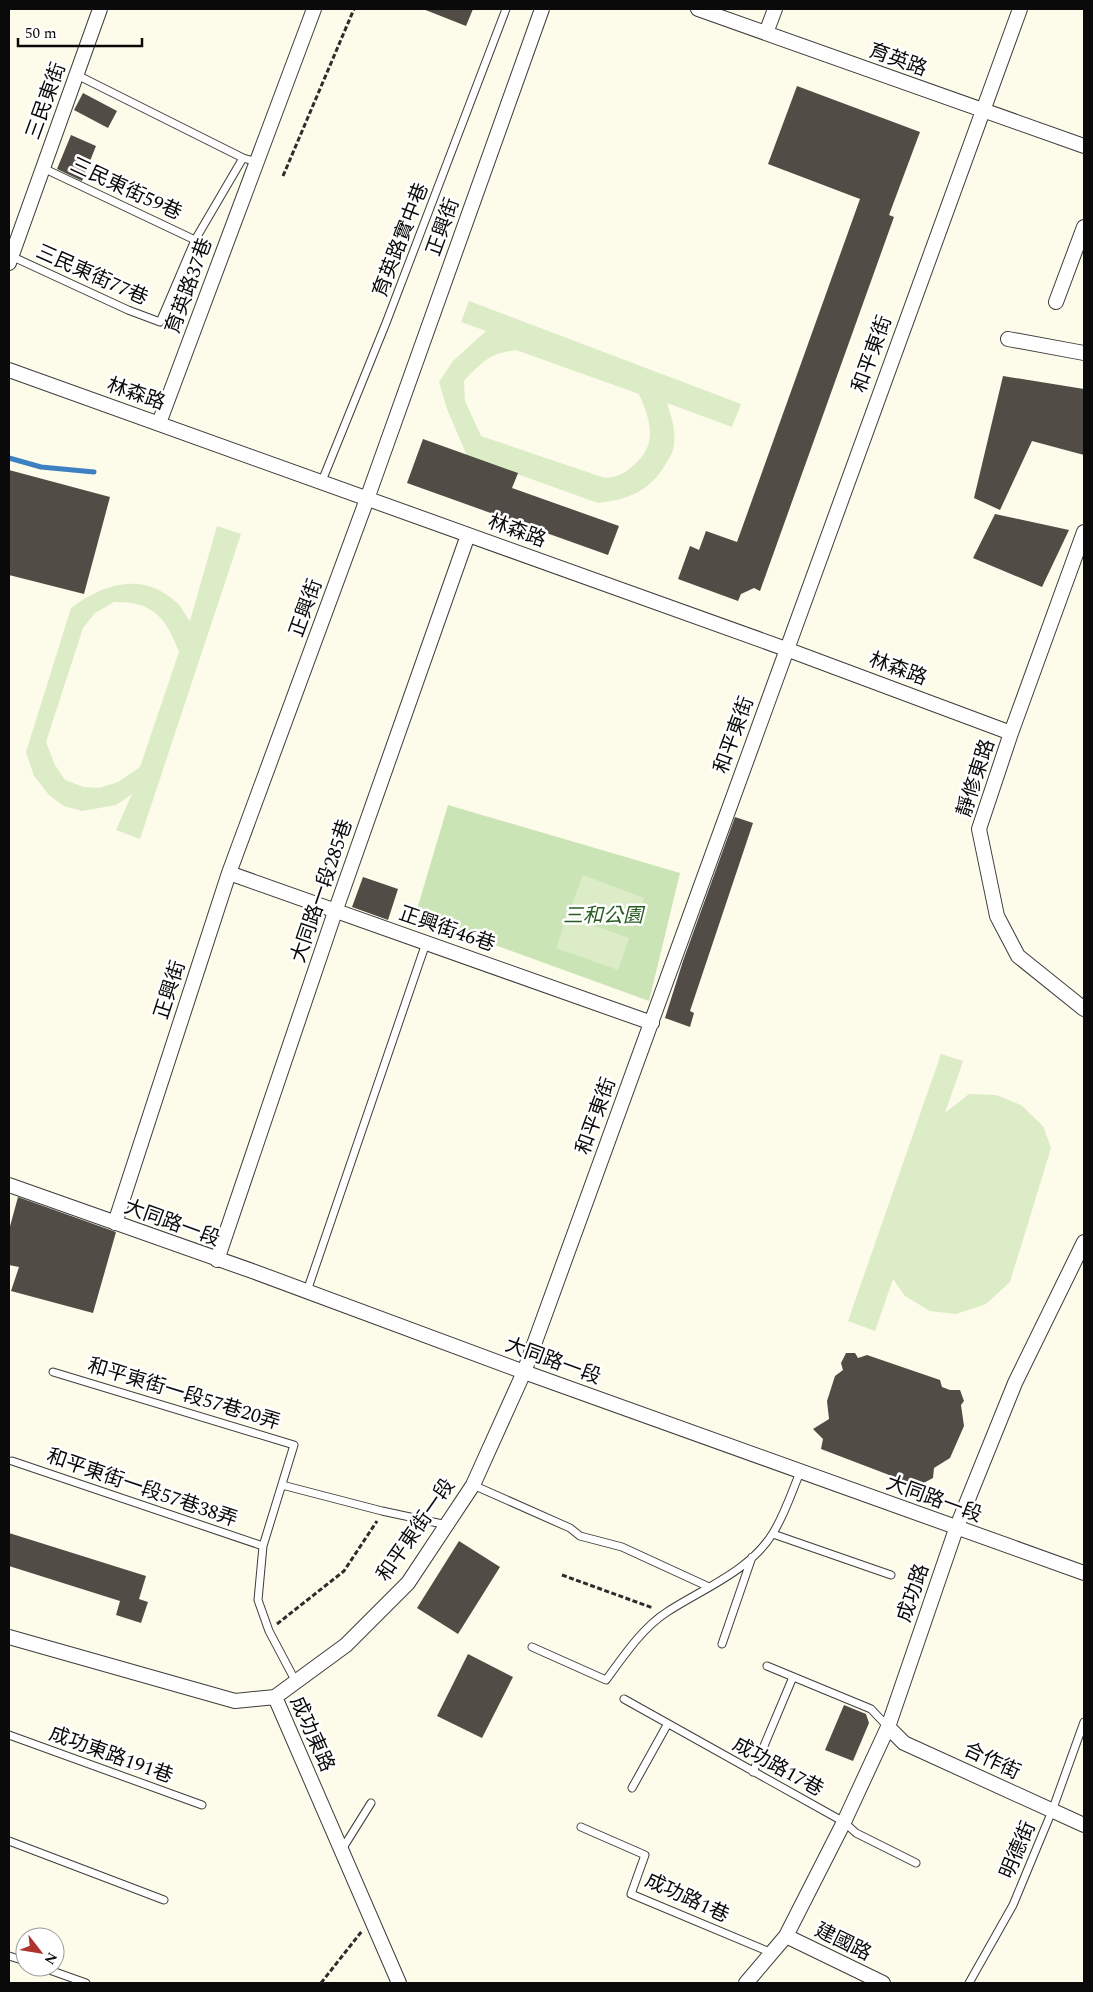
<svg xmlns="http://www.w3.org/2000/svg" width="1093" height="1992" font-family="Spectral,'Noto Sans TC',serif">
  <rect width="100%" height="100%" fill="#fdfbe9"/>
  <path fill="#cae4b6" d="M448 805 680 873 649 1001 415 916Z"/>
  <path fill="#dcecc7" fill-rule="evenodd" d="M469 301 741 404 732 427 667 403C671 416 676 430 674 444 674 451 669 459 665 465 650 491 627 500 598 503L467 456 447 409 439 382 453 361 486 331 461 322ZM516 350 639 394C650 419 658 443 636 463 626 473 618 477 605 478L481 436 465 401 464 381C482 362 488 354 516 350Z
    M217 526 241 534 140 839 116 830 132 794 116 805 82 811 64 806 49 795 34 776 26 752 71 608C103 584 142 571 176 602 182 607 185 615 190 621ZM114 602C152 601 166 617 179 652L140 767 118 782 99 788 84 787 65 780 55 765 46 742 83 628 95 613Z
    M583 875 644 898 633 927 572 904Z
    M567 916 629 938 618 970 556 948Z
    M941 1054 963 1061 945 1113 969 1094 996 1095 1021 1105 1043 1126 1051 1148 1010 1282 986 1304 956 1314 930 1311 905 1296 893 1279 875 1331 848 1321Z"/>
  <g fill="none" stroke-linecap="round" stroke-linejoin="round">
    <path stroke="#3e81c3" stroke-width="5" d="M9 458 41 467 94 472"/>
  </g>
  <path fill="#524c47" d="M423 9H473L466 26Z
    M797 86 920 132 889 215 894 217 760 591 754 588 741 594 738 601 678 579 690 546 699 550 706 531 737 542 860 199 768 164Z
    M83 93 117 111 108 128 74 110Z
    M71 135 96 146 82 181 57 169Z
    M1003 376 1084 389V455L1032 441 1000 510 974 498Z
    M423 439 518 473 512 488 619 526 608 555 407 483Z
    M9 470 110 497 84 594 9 575Z
    M995 514 1069 530 1042 587 973 558Z
    M735 817 753 823 690 1011 694 1013 690 1027 665 1018 683 961Z
    M363 877 398 889 388 920 352 907Z
    M18 1197 116 1232 93 1313 11 1291 19 1267 9 1265V1230Z
    M846 1353H855L858 1358 867 1355 940 1380 942 1387 950 1390H960L964 1401 961 1405 964 1426 950 1458 934 1468 933 1478 918 1486 821 1449 823 1439 813 1429 829 1419 827 1401 835 1376 843 1370 841 1363Z
    M9 1533 146 1576 139 1599 148 1602 141 1623 116 1615 120 1601 9 1566Z
    M459 1541 500 1567 458 1634 417 1608Z
    M468 1654 513 1677 482 1738 437 1716Z
    M844 1705 866 1714 869 1723 853 1761 825 1750Z"/>
  <g fill="none" stroke-linecap="round" stroke-linejoin="round">
    <g stroke="#3d3d3d" stroke-width="9">
      <path id="service" d="M77 75 243 158 257 162
        M43 168 195 240
        M11 256 128 310 160 322 195 240 243 158
        M322 481 386 323 506 9
        M307 1291 426 943
        M53 1372 294 1445 263 1546 258 1600 269 1631 296 1682
        M12 1461 263 1546
        M282 1485 382 1511 447 1525
        M473 1485 570 1528 580 1536 622 1547 709 1587
        M773 1534 891 1575
        M722 1644 752 1557
        M532 1647 606 1680C623 1657 642 1628 667 1612 702 1589 750 1571 773 1533 785 1514 792 1491 801 1470
        M767 1666 871 1709 888 1727
        M624 1699 844 1822 856 1833 916 1863
        M9 1735 202 1805
        M753 1772 793 1677
        M632 1788 667 1725
        M581 1827 645 1855 631 1894 772 1953
        M9 1841 164 1900
        M341 1851 371 1803
        M9 1956 25 1961
        M41 1967 86 1983
        M969 1983 1013 1905 1052 1811 1084 1722"/>
    </g>
    <g stroke="#3d3d3d" stroke-width="16">
      <path id="minor" d="M698 9 1084 146
        M766 33 775 9
        M9 263 100 9
        M1056 302 1084 227
        M1008 339 1084 353
        M9 370 786 649 1011 733
        M159 423 314 9
        M1084 532 1011 733 979 829 997 916 1018 956 1084 1009
        M229 873 652 1023
        M9 1185 255 1272 524 1372 1084 1573
        M115 1223 229 873 367 499 542 9
        M217 1260 335 912 468 535
        M9 1637 235 1701 275 1697 346 1645 408 1583 473 1485 524 1372 1020 9
        M275 1697 399 1983
        M888 1727 904 1743 1084 1825
        M786 1936 883 1983
        M746 1983 786 1936 844 1822 888 1727 956 1529 1015 1383 1084 1242"/>
    </g>
    <path stroke="#2c2c2c" stroke-width="3" stroke-dasharray="5 2.5" stroke-linecap="butt" d="M283 176 354 9
      M562 1575 653 1608
      M277 1624 344 1571 377 1521
      M321 1983 362 1931"/>
    <use href="#service" stroke="#fff" stroke-width="7"/>
    <use href="#minor" stroke="#fff" stroke-width="14"/>
  </g>
  <g text-anchor="middle" dominant-baseline="central" stroke-width="5" stroke-linejoin="round" paint-order="stroke">
    <g font-size="20" fill="#0a0a0a" stroke="#fff">
      <text transform="translate(898 60) rotate(20)">育英路</text>
      <text transform="translate(46 101) rotate(-70)">三民東街</text>
      <text transform="translate(126 189) rotate(25)">三民東街59巷</text>
      <text transform="translate(443 227) rotate(-70)">正興街</text>
      <text transform="translate(401 240) rotate(-69)">育英路實中巷</text>
      <text transform="translate(92 275) rotate(24)">三民東街77巷</text>
      <text transform="translate(189 286) rotate(-70)">育英路37巷</text>
      <text transform="translate(872 354) rotate(-70)">和平東街</text>
      <text transform="translate(136 394) rotate(19)">林森路</text>
      <text transform="translate(517 531) rotate(20)">林森路</text>
      <text transform="translate(306 608) rotate(-70)">正興街</text>
      <text transform="translate(898 669) rotate(20)">林森路</text>
      <text transform="translate(734 735) rotate(-70)">和平東街</text>
      <text transform="translate(976 778) rotate(-72)">靜修東路</text>
      <text transform="translate(322 891) rotate(-71)">大同路一段285巷</text>
      <text transform="translate(447 929) rotate(19)">正興街46巷</text>
      <text transform="translate(170 990) rotate(-72)">正興街</text>
      <text transform="translate(596 1116) rotate(-70)">和平東街</text>
      <text transform="translate(172 1223) rotate(20)">大同路一段</text>
      <text transform="translate(553 1361) rotate(20)">大同路一段</text>
      <text transform="translate(184 1394) rotate(17)">和平東街一段57巷20弄</text>
      <text transform="translate(142 1488) rotate(19)">和平東街一段57巷38弄</text>
      <text transform="translate(934 1499) rotate(20)">大同路一段</text>
      <text transform="translate(416 1530) rotate(-55)">和平東街一段</text>
      <text transform="translate(913 1593) rotate(-71)">成功路</text>
      <text transform="translate(312 1734) rotate(66)">成功東路</text>
      <text transform="translate(111 1755) rotate(20)">成功東路191巷</text>
      <text transform="translate(992 1761) rotate(25)">合作街</text>
      <text transform="translate(778 1767) rotate(29)">成功路17巷</text>
      <text transform="translate(1018 1850) rotate(-67)">明德街</text>
      <text transform="translate(687 1898) rotate(25)">成功路1巷</text>
      <text transform="translate(843 1942) rotate(26)">建國路</text>
    </g>
    <g font-size="20" font-style="italic" fill="#275c20" stroke="#fff">
      <text x="603" y="916">三和公園</text>
    </g>
  </g>
  <rect width="1093" height="1992" fill="none" stroke="#0a0a0a" stroke-width="20"/>
  <g transform="translate(40 1952) rotate(121)"><circle r="24" fill="#ffffff" stroke="#9d9d9d"/>
  <path d="M0-4L9 19L0 12L-9 19Z" fill="#af332d"/>
  <text y="-8" font-size="14" font-weight="bold" text-anchor="middle" fill="#0a0a0a">N</text>
  </g>
  <path d="M18 38v8h124v-8" fill="none" stroke="#0a0a0a" stroke-width="2.5"/>
  <text x="25" y="38" font-size="15" fill="#0a0a0a" stroke="#ffffff" stroke-width="4" paint-order="stroke">50 m</text>
</svg>
